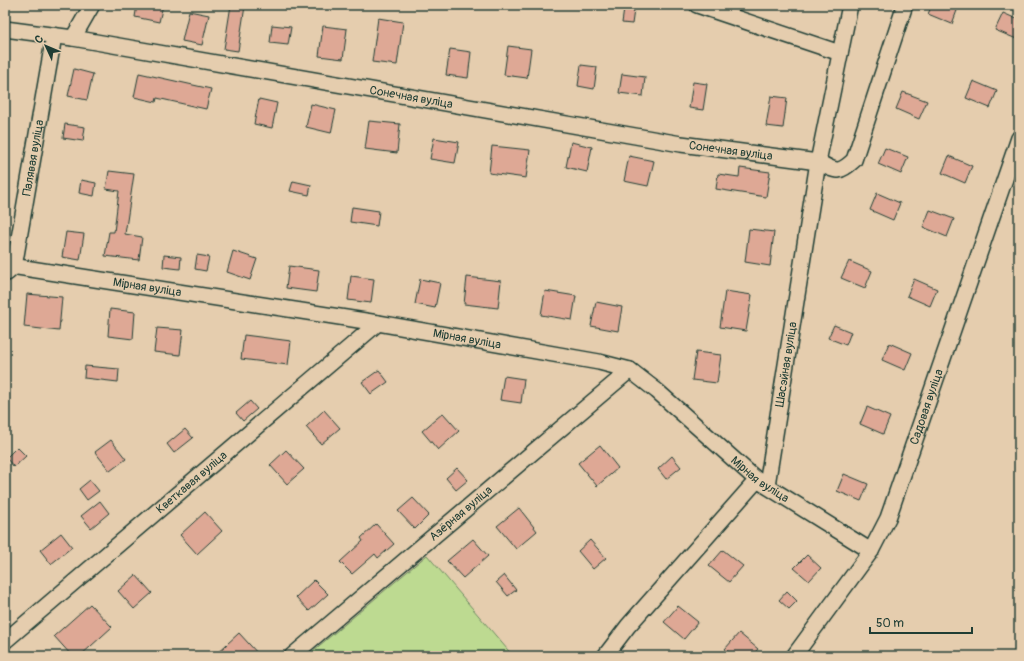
<svg xmlns="http://www.w3.org/2000/svg" width="1024" height="661" font-family="Pangolin,sans-serif">
  <rect width="100%" height="100%" fill="#e5cdae"/>
  <filter id="ink" filterUnits="userSpaceOnUse"><feTurbulence type="fractalNoise" baseFrequency=".025" numOctaves="2"/><feDisplacementMap in="SourceGraphic" scale="8" xChannelSelector="R" yChannelSelector="G"/><feConvolveMatrix kernelMatrix="1 2 1 2 8 2 1 2 1" color-interpolation-filters="sRGB"/></filter>
  <g filter="url(#ink)">
    <path fill="#bdda91" stroke="#6e8c62" d="M427 555 513 656H307Z"/>
    <path fill="#dea895" stroke="#1f3d34" d="M137 5H163L159 22 135 17Z
      M231 5 245 6 238 51 224 49Z
      M932 5H959L952 24 928 14Z
      M624 9 634 10 632 24 622 23Z
      M189 11 209 15 202 45 182 41Z
      M1003 13 1019 20V40L995 30Z
      M378 18 403 22 397 65 372 62Z
      M272 25 291 27 288 45 270 43Z
      M323 26 347 29 343 59 319 56Z
      M508 46 531 49 527 78 504 75Z
      M450 49 471 52 468 78 446 75Z
      M581 65 597 67 594 89 578 86Z
      M74 69 93 74 87 100 68 96Z
      M139 73 211 89 206 109 157 98 156 102 134 97Z
      M622 74 645 77 643 96 619 93Z
      M973 81 997 91 990 108 966 98Z
      M693 82 707 84 703 110 689 108Z
      M903 92 927 101 919 119 896 109Z
      M771 96 787 98 783 128 766 126Z
      M259 99 277 103 272 128 254 124Z
      M311 104 336 110 331 133 306 127Z
      M369 121 400 124 397 153 365 149Z
      M65 124 85 127 83 141 63 138Z
      M434 138 459 142 455 163 430 159Z
      M571 142 592 147 587 172 566 167Z
      M492 146 530 150 526 178 489 173Z
      M885 148 908 157 901 174 878 164Z
      M629 156 654 161 648 186 624 181Z
      M949 156 972 166 965 183 942 173Z
      M740 168 770 172 766 197 716 189 718 174 739 177Z
      M109 171 134 174 125 234 142 237 139 260 105 256 109 232H114L119 191 106 189Z
      M81 180 96 183 94 196 79 193Z
      M293 181 311 185 309 195 290 191Z
      M877 193 900 203 893 220 870 210Z
      M352 207 379 211 377 226 350 222Z
      M930 210 954 219 947 237 923 227Z
      M749 229 774 232 770 266 745 262Z
      M66 232 84 234 80 260 62 257Z
      M233 251 257 259 250 280 227 272Z
      M164 255 181 257 180 269 163 267Z
      M197 255 209 257 206 271 195 269Z
      M849 261 872 271 865 288 841 278Z
      M289 266 319 270 316 292 286 288Z
      M351 276 374 279 371 303 348 300Z
      M467 277 501 281 498 308 464 304Z
      M420 279 440 283 435 308 415 304Z
      M914 279 937 289 930 306 907 296Z
      M545 291 576 296 572 320 541 315Z
      M725 291 752 295 746 331 720 327Z
      M27 294 62 297 59 331 24 327Z
      M596 302 622 307 618 331 591 326Z
      M110 309 135 312 133 339 108 336Z
      M834 325 851 332 846 345 828 338Z
      M157 328 183 330 180 355 154 352Z
      M244 335 291 341 288 365 241 359Z
      M889 343 912 353 905 370 882 360Z
      M696 352 721 355 717 383 692 380Z
      M85 366 119 369 118 382 84 378Z
      M379 370 388 382 371 394 362 382Z
      M504 376 524 379 521 403 500 400Z
      M250 401 257 409 243 421 236 413Z
      M867 407 890 417 883 434 860 424Z
      M324 410 340 428 321 444 306 427Z
      M443 413 459 431 438 450 422 431Z
      M185 429 193 438 174 453 167 444Z
      M111 440 126 459 110 471 95 452Z
      M600 445 618 468 597 486 578 463Z
      M17 447 26 456 14 467 6 458Z
      M286 450 304 469 287 484 270 465Z
      M672 456 681 467 666 479 658 469Z
      M457 468 468 480 456 490 446 478Z
      M844 474 868 484 861 501 837 491Z
      M90 480 99 491 87 500 79 489Z
      M413 498 429 515 415 529 398 511Z
      M100 501 109 513 91 528 81 516Z
      M519 508 537 531 516 549 497 526Z
      M205 512 222 531 197 554 180 535Z
      M376 524 394 544 378 558 375 554 352 574 340 562 363 541 361 538Z
      M61 533 72 547 51 564 40 550Z
      M473 539 488 556 463 578 447 561Z
      M590 540 606 558 593 569 578 551Z
      M723 550 743 566 729 582 709 566Z
      M807 555 821 568 809 581 794 568Z
      M136 575 152 593 134 609 118 591Z
      M504 575 516 590 508 596 496 582Z
      M314 580 328 594 309 611 296 597Z
      M787 591 797 601 789 609 779 600Z
      M90 604 112 627 80 656H72L54 636Z
      M678 606 698 622 684 639 664 622Z
      M239 633 260 656H214Z
      M739 633 758 649 752 656H733L725 649Z"/>
    <g fill="none" stroke-linecap="round" stroke-linejoin="round">
      <g stroke="#1f3d34" stroke-width="18">
        <g id="street">
          <path d="M697 5 840 53"/>
          <path id="s1" d="M5 29 73 38 681 144 818 162C836 171 838 175 854 160L905 5"/>
          <path d="M73 38 92 5"/>
          <path id="s2" d="M5 265 378 323 599 362 630 370 657 391 757 480 871 551"/>
          <path id="s3" d="M7 273 14 267 54 36"/>
          <path id="s4" d="M5 641 378 323"/>
          <path id="s5" d="M292 656 630 370"/>
          <path id="s6" d="M605 656 628 626 757 480 767 485 818 162 850 5"/>
          <path id="s7" d="M794 656 871 551 888 518 1019 138"/>
        </g>
      </g>
      <use href="#street" stroke="#e5cdae" stroke-width="15"/>
    </g>
  </g>
  <g text-anchor="middle" dominant-baseline="central" stroke-width="3.5" stroke-linejoin="round" paint-order="stroke">
    <g font-size="12" fill="#1f3d34" stroke="#e5cdae">
      <text stroke="none"><textPath href="#s1" startOffset="412">Сонечная вуліца</textPath></text>
      <text stroke="none"><textPath href="#s1" startOffset="736">Сонечная вуліца</textPath></text>
      <text stroke="none"><textPath href="#s3" startOffset="120">Палявая вуліца</textPath></text>
      <text stroke="none"><textPath href="#s2" startOffset="144">Мірная вуліца</textPath></text>
      <text stroke="none"><textPath href="#s2" startOffset="468">Мірная вуліца</textPath></text>
      <text stroke="none"><textPath href="#s6" startOffset="366">Шасэйная вуліца</textPath></text>
      <text stroke="none"><textPath href="#s7" startOffset="285">Садовая вуліца</textPath></text>
      <text stroke="none"><textPath href="#s2" startOffset="804">Мірная вуліца</textPath></text>
      <text stroke="none"><textPath href="#s4" startOffset="245">Кветкавая вуліца</textPath></text>
      <text stroke="none"><textPath href="#s5" startOffset="221">Азёрная вуліца</textPath></text>
    </g>
  </g>
  <rect width="1024" height="661" fill="none" stroke="#e5cdae" stroke-width="20"/>
  <rect x="10" y="10" width="1004" height="641" fill="none" stroke="#1f3d34" stroke-width="1.5" filter="url(#ink)"/>
  <g transform="translate(46 46) rotate(314)" stroke="#e5cdae" stroke-width="3" paint-order="stroke">
  <path d="M0-3L7 15L0 10L-7 15Z" fill="#1f3d34"/>
  <text y="-6" font-size="11" font-weight="bold" text-anchor="middle" fill="#1f3d34">С</text>
  </g>
  <path d="M870 627v6h102v-6" fill="none" stroke="#1f3d34" stroke-width="2"/>
  <text x="876" y="627" font-size="12" fill="#1f3d34" stroke="#e5cdae" stroke-width="3" paint-order="stroke">50 m</text>
</svg>
